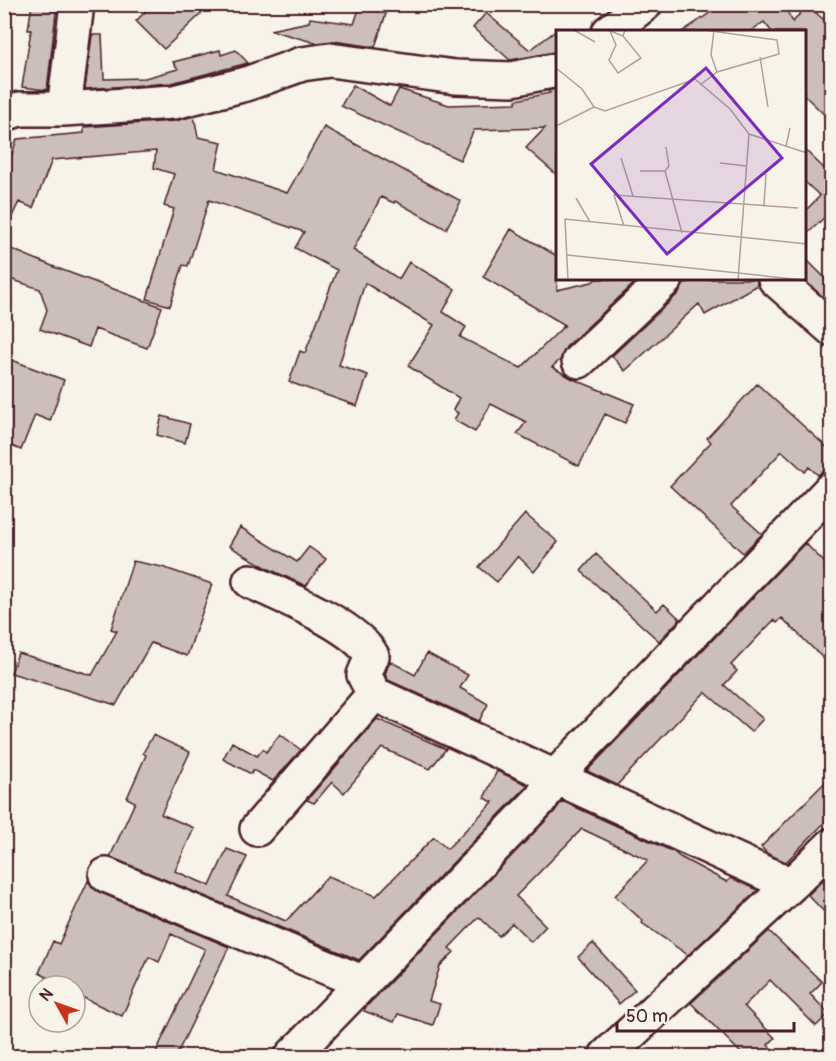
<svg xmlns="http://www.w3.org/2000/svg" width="836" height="1061" font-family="Pangolin,sans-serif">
  <rect width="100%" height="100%" fill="#f7f3e8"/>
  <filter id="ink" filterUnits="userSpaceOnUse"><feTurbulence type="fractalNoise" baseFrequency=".0167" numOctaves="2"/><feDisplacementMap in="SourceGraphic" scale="12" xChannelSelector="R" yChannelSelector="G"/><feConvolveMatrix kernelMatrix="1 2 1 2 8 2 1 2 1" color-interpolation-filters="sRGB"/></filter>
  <g filter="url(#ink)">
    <path fill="#ccbfb9" stroke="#4a1f2b" stroke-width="1.5" d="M32 4H57L47 90 22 87 31 30H28Z
      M153 4H192L201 14 164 49 136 21Z
      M723 4H791L785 8 793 22 807 5 831 26V121L804 95V32H772L764 22 749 32H682Z
      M360 6 386 14 375 47 333 41 316 43 270 30 309 22 310 18 354 24Z
      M486 13 530 50 557 30V52L510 60 473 28Z
      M92 35H102L104 79 145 78 178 69 173 62 220 50 221 55 236 50 248 63 171 83 85 89Z
      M353 85 390 106 399 89 449 105 516 103V100L550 93 547 91 557 89V175L526 148 545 128 474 130 460 160 341 106Z
      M194 116 198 137 222 142 216 169 287 193 324 127 461 201 446 229 395 201 394 203 381 197 353 250 399 279 409 262 455 289 443 312 466 327 460 337 521 368 565 325 483 277 511 229 557 256V290L592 282 596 279H639L566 347 561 359 552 367 573 379 634 404 625 423 605 414 579 466 517 434 526 422 491 404 475 432 454 420 458 413 453 410 459 398 408 366 434 325 365 283 339 365 368 375 357 406 289 382 300 351 305 353 337 270 295 248 304 232 209 200 188 266 183 265 170 306 147 299 174 209 164 206 174 174 154 168 156 151 52 160 33 208 19 202 4 233V179L17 139 84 133V127L175 121Z
      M804 149 831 175V211L804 237V212L820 196 804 181Z
      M4 246 57 268 162 307 147 348 95 329 89 347 40 329 47 310 40 289 4 277Z
      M804 257 831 284V304L804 280Z
      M693 279H757V285L705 315 699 304 625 371 612 356 679 293 684 284Z
      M4 357 64 380 50 421 35 415 21 450 4 443Z
      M757 384 831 451V463L818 475 809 467 805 472 782 451 731 506 762 534 743 553 670 486 711 442 707 438Z
      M162 416 190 424 185 443 157 435Z
      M525 514 558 542 534 572 518 556 497 582 479 567Z
      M240 527 297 562 309 547 326 559 306 586 267 568 229 546Z
      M805 543 831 569V666L782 618 777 623 774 620 731 665 737 671 724 685 763 719 751 732 705 692 617 785 587 771Z
      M596 554 657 611 664 604 680 619 659 641 581 571Z
      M133 561 162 567 212 584 187 656 151 643 116 705 11 673 18 653 92 675 117 631 111 629Z
      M427 653 468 675 460 688 488 704 479 721 388 680 385 674 390 661 415 675Z
      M377 719 446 749 430 769 382 748 344 793 332 782 314 803 307 800Z
      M280 734 301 750 273 781 253 770 251 774 223 759 232 742 257 756 263 749 266 752Z
      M153 735 190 752 161 814 194 828 175 871 210 886 227 849 247 857 228 896 286 921 328 876 376 896 434 837 447 849 493 802 484 798 497 771 528 785 359 960 110 857 135 802 127 798 146 755 143 753Z
      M831 776V816L786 862 768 854 761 847Z
      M562 801 674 852 680 857 727 882 731 878 758 890 688 955 642 923 643 921 615 896 648 860 582 829 516 896 546 926 531 942 512 923 499 936 479 917 449 948 454 952 440 966 429 1001 440 1004 433 1025 398 1014 394 1022 364 1011 366 1007 554 812Z
      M831 872V919L808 895Z
      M88 881 99 892 229 947 176 1056H154L205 949 171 934 159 962 149 957 122 1016 75 994V986H57L45 980 47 977 39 973 53 941 59 944Z
      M769 931 822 982 810 994 829 1014 816 1026 770 980 744 1006 775 1038 768 1045 779 1056H744L691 1003Z
      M593 943 635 990 619 1004 578 957Z"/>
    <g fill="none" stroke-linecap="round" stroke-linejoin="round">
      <g stroke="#4a1f2b" stroke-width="38">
        <path id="minor" d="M609 32 645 4
          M64 109 77 4
          M4 116 7 113 20 109H64L174 102 246 84 302 64 330 60 455 77 512 79 557 70
          M775 279 832 329
          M579 361 666 279
          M250 581C282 596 356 626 372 656L364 675 374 694
          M257 829 374 694 791 885
          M106 875 364 983
          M292 1056 541 799 554 778 832 488
          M606 1056 791 885 832 845"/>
      </g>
      <use href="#minor" stroke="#f7f3e8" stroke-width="33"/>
    </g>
  </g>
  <g transform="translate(556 30)">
    <rect width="250" height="250" fill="#f7f3e8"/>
    <path fill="none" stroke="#b29e9c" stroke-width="1.5" d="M18 0 39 12M52 0 67 6 69 0M148 0 221 10 223 24 161 42M54 1 60 15 53 30 62 43 85 28 67 6M204 27 212 77M0 38 26 59 38 77M144 55 161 42 155 25 158 0M0 96 38 77 49 81 139 49 174 79 193 104 251 123M230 116 234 98M65 128 77 166M164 133 190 136M84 141H109L126 203M109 141 113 136 110 117M20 168 34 192M208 175 210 144M68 196 58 165 242 178M11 225 247 250M12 250 9 189 251 214M182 250 193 104"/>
    <path fill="#7b2cbf" fill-opacity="0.15" stroke="#7b2cbf" stroke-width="3" d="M150 38 226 128 111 224 35 134Z"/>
    <rect width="250" height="250" fill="none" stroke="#4a1f2b" stroke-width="3"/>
  </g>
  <rect width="836" height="1061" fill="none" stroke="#f7f3e8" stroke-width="24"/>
  <rect x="12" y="12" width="812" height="1037" fill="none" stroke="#4a1f2b" stroke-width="2" filter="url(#ink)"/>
  <g transform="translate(57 1004) rotate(310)"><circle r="28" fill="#f7f3e8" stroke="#b29e9c" stroke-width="1.5"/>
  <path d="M0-4.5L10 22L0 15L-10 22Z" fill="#c8321e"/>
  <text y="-9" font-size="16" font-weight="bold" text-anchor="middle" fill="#4a1f2b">N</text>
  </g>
  <path d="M617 1022v9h177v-9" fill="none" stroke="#4a1f2b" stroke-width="3"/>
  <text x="626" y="1022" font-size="18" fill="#4a1f2b" stroke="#f7f3e8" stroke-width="4.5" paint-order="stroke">50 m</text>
</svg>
